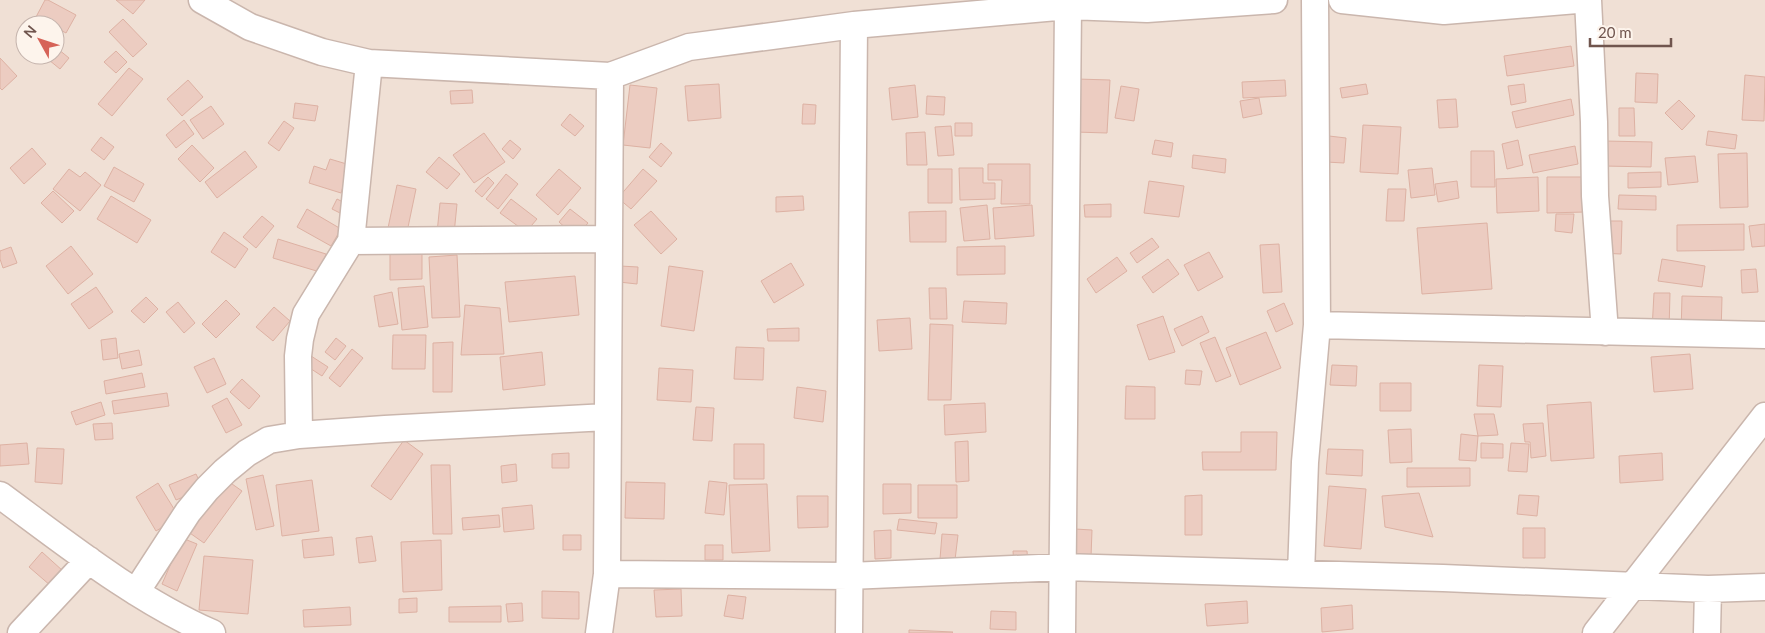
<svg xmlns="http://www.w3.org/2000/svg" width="1765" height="633" font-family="Lato,sans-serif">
  <rect width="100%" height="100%" fill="#faefe6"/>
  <path fill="#f0e0d5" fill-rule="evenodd" d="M0 0H1765V633H0ZM25 25H55V55H25Z"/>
  <path fill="#ecccc1" stroke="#ddb1a3" d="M45 0H48L76 15 66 33 55 27V25H51L36 17Z
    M116 0H145L133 14Z
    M123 19 147 44 133 57 109 32Z
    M1571 46 1574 66 1507 76 1504 56Z
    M58 49 69 58 60 69 49 60 53 55H55Z
    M116 51 127 62 116 73 104 62Z
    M0 58 17 76 2 90 0 88Z
    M129 68 143 79 112 116 98 104Z
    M1636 73 1658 74 1657 103 1635 102Z
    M1745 75 1765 77 1764 121 1742 120Z
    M1077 79 1110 80 1107 133 1075 132Z
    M188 80 203 97 182 116 167 99Z
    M1285 80 1286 96 1243 98 1242 82Z
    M719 84 721 118 688 121 685 86Z
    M1366 84 1368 94 1342 98 1340 88Z
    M1524 84 1526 102 1511 105 1508 86Z
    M630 85 657 88 650 148 623 145Z
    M915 85 918 117 892 120 889 88Z
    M1121 86 1139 89 1134 121 1115 118Z
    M472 90 473 103 451 104 450 91Z
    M927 96 945 97 944 115 926 114Z
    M1259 98 1262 114 1243 118 1240 101Z
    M1456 99 1458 127 1439 128 1437 100Z
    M1571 99 1574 115 1516 128 1512 112Z
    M1679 100 1695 116 1682 130 1665 113Z
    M295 103 318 106 315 121 293 118Z
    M803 104 816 105 815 124H802Z
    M211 106 224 124 203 139 190 120Z
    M1619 108H1634L1635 136H1619Z
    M570 114 584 126 575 136 561 125Z
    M184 120 194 134 176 148 166 135Z
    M284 121 294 128 279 151 268 143Z
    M955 123H972V136H955Z
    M1363 125 1401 127 1398 174 1360 172Z
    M951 126 954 155 938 156 935 127Z
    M1708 131 1737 135 1735 149 1706 145Z
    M925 132 927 165H907L906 133Z
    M484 133 505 162 474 183 453 155Z
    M1329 136 1346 138 1344 163 1326 162Z
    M101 137 114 147 104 160 91 150Z
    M510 140 521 149 513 159 502 149Z
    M1155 140 1173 143 1171 157 1152 154Z
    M1518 140 1523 165 1507 169 1502 144Z
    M1605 141 1652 142 1651 167 1604 166Z
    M661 143 672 153 661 167 649 157Z
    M192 145 214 168 200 182 178 159Z
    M1575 146 1578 164 1533 173 1529 155Z
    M32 148 46 164 24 184 10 168Z
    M245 151 257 167 217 198 205 182Z
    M1471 151H1494L1495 187H1471Z
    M1747 153 1748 207 1720 208 1718 154Z
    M1193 155 1226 159 1225 173 1192 168Z
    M1695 156 1698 182 1668 185 1665 158Z
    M439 157 460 174 447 189 426 172Z
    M330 159 350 165 341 193 309 183 314 166 326 170Z
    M988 164H1030V204H1001L1002 180H988Z
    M114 167 144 184 134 202 104 186Z
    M959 168H983V183H995V199L960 200Z
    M1432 168 1435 195 1411 198 1408 170Z
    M69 169 80 177 85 172 101 185 80 211 53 189Z
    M559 169 581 188 558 215 536 195Z
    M643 169 657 181 631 209 618 198Z
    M928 169H952V203H928Z
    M1661 172V187L1628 188V173Z
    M506 174 518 184 498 209 486 199Z
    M488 177 494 183 482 197 475 191Z
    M1538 177 1539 211 1497 213 1496 179Z
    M1547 177H1585V212L1547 213Z
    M1149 181 1184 186 1179 217 1144 213Z
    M1457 181 1459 198 1438 202 1435 184Z
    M397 185 416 189 407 232 388 228Z
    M1388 189H1406L1404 221H1386Z
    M53 191 74 211 62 223 41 203Z
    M1619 195 1656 196V210L1618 209Z
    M111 196 151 220 137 243 97 219Z
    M803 196 804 210 776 212V197Z
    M337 199 351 206 346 216 332 209Z
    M511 199 537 219 526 232 500 213Z
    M440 203 457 204 454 234 437 233Z
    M1111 204V217H1085L1084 205Z
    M987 205 990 239 964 241 960 208Z
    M1032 205 1034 236 995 239 993 208Z
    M307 209 341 229 331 246 297 227Z
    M570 209 588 223 576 237 559 222Z
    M651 211 677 239 661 254 634 225Z
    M946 211V242H910L909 212Z
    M1556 214H1574L1572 233 1555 231Z
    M262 216 274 226 256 248 243 237Z
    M1603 221H1622L1621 254 1601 253Z
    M1487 223 1492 289 1422 294 1417 228Z
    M1744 224V250L1677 251V225Z
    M1765 224V246L1752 247 1749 226Z
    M224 232 248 249 235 268 211 252Z
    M1152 238 1159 247 1137 263 1130 253Z
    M278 239 326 254 320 272 273 258Z
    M1279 244 1282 292 1263 293 1260 245Z
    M71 246 93 274 68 294 46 266Z
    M1005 246V274L957 275V247Z
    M11 247 17 263 3 268 0 259V251Z
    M1209 252 1223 277 1198 291 1184 265Z
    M390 253H422V279L390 280Z
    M457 255 460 317 432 318 429 257Z
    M1117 257 1127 271 1096 293 1087 279Z
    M1168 259 1179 274 1153 293 1142 277Z
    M1662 259 1705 266 1702 287 1658 281Z
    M791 263 804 285 774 303 761 281Z
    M620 266 638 267 637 284 619 282Z
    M669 266 703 271 694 331 661 326Z
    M1756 269 1758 292 1742 293 1741 270Z
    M575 276 579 315 509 322 505 282Z
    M424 286 428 327 402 330 398 288Z
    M96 287 113 312 89 329 71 304Z
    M929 288H946L947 319H930Z
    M392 292 398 324 379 327 374 296Z
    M1654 293H1670L1669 331 1652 330Z
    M1682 296 1722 297 1721 335 1681 334Z
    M146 297 158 309 144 323 131 311Z
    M226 300 240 314 216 338 202 324Z
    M964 301 1007 303 1006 324 962 322Z
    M178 302 195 323 184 333 166 312Z
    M1284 303 1293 324 1276 332 1267 311Z
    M465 305 500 308 504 354 461 355Z
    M274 307 290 321 273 341 256 327Z
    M1163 316 1175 352 1149 360 1137 325Z
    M1202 316 1209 332 1182 346 1174 329Z
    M910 318 912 349 879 351 877 320Z
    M930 324 953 325 951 400H928Z
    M799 328V341H768L767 329Z
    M1266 332 1281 368 1240 385 1226 348Z
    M393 335H426L425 369H392Z
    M1215 337 1231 376 1216 382 1200 343Z
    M116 338 118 358 103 360 101 340Z
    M336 338 346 346 335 360 325 352Z
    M453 342 452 392H433V343Z
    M736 347 764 348 763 380 734 379Z
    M352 349 363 358 340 387 329 378Z
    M139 350 142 365 122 369 119 354Z
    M542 352 545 385 503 390 500 357Z
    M308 354 328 367 322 376 302 363Z
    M1690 354 1693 389 1654 392 1651 357Z
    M214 358 226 384 207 393 194 367Z
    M1332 365 1357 366 1356 386 1330 385Z
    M1479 365 1503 366 1501 407 1477 406Z
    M659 368 693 370 691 402 657 400Z
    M1186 370 1202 371 1200 385 1185 384Z
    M142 373 145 387 106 394 104 381Z
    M242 379 260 396 249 409 230 392Z
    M1380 383H1411V411H1380Z
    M1126 386 1155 387V419H1125Z
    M797 387 826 391 823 422 794 418Z
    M167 393 169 406 114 414 112 401Z
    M227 398 242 425 226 433 212 406Z
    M101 402 105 415 76 425 71 412Z
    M1591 402 1594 458 1551 461 1547 405Z
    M985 403 986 432 945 435 944 405Z
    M696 407 714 408 712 441 693 440Z
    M1474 414H1494L1498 435 1478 436Z
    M112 423 113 439 95 440 93 424Z
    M1543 423 1546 456 1531 458 1530 442H1525L1523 424Z
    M1411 429 1412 462 1390 463 1388 430Z
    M1241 432H1277L1276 470H1203L1202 452H1241Z
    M1461 434 1478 436 1476 461 1459 460Z
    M404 440 423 454 391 500 371 486Z
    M968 441 969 481 956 482 955 442Z
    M27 443 29 464 0 466V445Z
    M1481 443 1503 444V458H1481Z
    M1511 443 1529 444 1527 472 1508 471Z
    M734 444H764V479H734Z
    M37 448 64 449 62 484 35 482Z
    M1328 449 1363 450 1362 476 1326 474Z
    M569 453V468H552V454Z
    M1662 453 1663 480 1620 483 1619 456Z
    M516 464 517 481 502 483 501 466Z
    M431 465H450L452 534H433Z
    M1407 468H1470V486L1407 487Z
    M196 474 203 489 176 500 169 485Z
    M263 475 274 526 256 530 246 479Z
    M225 479 242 491 204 543 187 531Z
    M312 480 319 531 282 536 276 485Z
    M709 481 727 483 724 515 705 513Z
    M626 482 665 483 664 519 625 518Z
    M158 483 179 517 156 531 136 497Z
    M767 484 770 551 732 553 729 485Z
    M883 484H911V513L883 514Z
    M918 485H957V518H918Z
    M1329 486 1366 489 1361 549 1324 546Z
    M1419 493 1433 537 1385 527 1382 496Z
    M1202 495V535H1185V496Z
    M1519 495 1539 496 1537 516 1517 514Z
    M797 496H828V527L798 528Z
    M532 505 534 529 504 532 502 508Z
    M499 515 500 527 463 530 462 518Z
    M899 519 937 523 935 534 897 530Z
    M1523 528H1545V558H1523Z
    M1075 529 1092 530 1091 557 1074 555Z
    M891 530V558L875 559 874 531Z
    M942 534 958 535 955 560 940 559Z
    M563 535H581V550H563Z
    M372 536 376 561 359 563 356 538Z
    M332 537 334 555 304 558 302 540Z
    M182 538 197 544 177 591 162 584Z
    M441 540 442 590 403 592 401 542Z
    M705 545H723V560H705Z
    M1013 551H1027L1028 566H1014Z
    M42 552 63 571 51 586 29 567Z
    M204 556 253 560 248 614 199 610Z
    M681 589 682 616 656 617 654 590Z
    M542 591 579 592V619L542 618Z
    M728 595 746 597 743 619 724 616Z
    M417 598V612L399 613V599Z
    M1247 601 1248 623 1207 626 1205 604Z
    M522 603 523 621 508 622 506 604Z
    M1352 605 1353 629 1322 632 1321 608Z
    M501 606V622H449V607Z
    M350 607 351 625 304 627 303 610Z
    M991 611 1016 612V630L990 629Z
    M909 630 953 632 952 633H909Z"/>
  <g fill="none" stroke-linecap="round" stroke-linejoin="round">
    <g stroke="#cab6ad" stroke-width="29">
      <path id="minor" d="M202 0 250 27 322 52 369 63 610 76 689 47 854 25 1068 6 1147 9 1274 0
        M1342 0 1444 11 1577 0
        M1588 0 1594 122 1595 196 1605 332
        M369 63 351 241 608 239
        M1317 325 1765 335
        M299 435 298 356 300 339 306 314 351 241
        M0 495C68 545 135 599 212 633
        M607 574 610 76
        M1301 574 1305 462 1317 325 1315 0
        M136 592 188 512 207 489 225 471 247 453 269 440 299 435 385 429 607 417
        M21 633 89 560
        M599 633 607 574 849 576 1062 567 1443 578 1708 589 1765 587
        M849 633 854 25
        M1062 633 1068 6
        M1596 633 1765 416
        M1707 633 1708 589"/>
    </g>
    <use href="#minor" stroke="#fff" stroke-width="26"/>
  </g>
  <g transform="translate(40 40) rotate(310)"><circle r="24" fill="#fdf4ec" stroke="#c5b4ad"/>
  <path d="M0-4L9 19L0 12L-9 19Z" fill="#d66358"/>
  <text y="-8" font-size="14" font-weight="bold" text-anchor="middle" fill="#70554e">N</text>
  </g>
  <path d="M1590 38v8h81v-8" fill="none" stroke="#70554e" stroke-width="2.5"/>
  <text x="1598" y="38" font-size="15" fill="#70554e" stroke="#fdf4ec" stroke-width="4" paint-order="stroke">20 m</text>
</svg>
